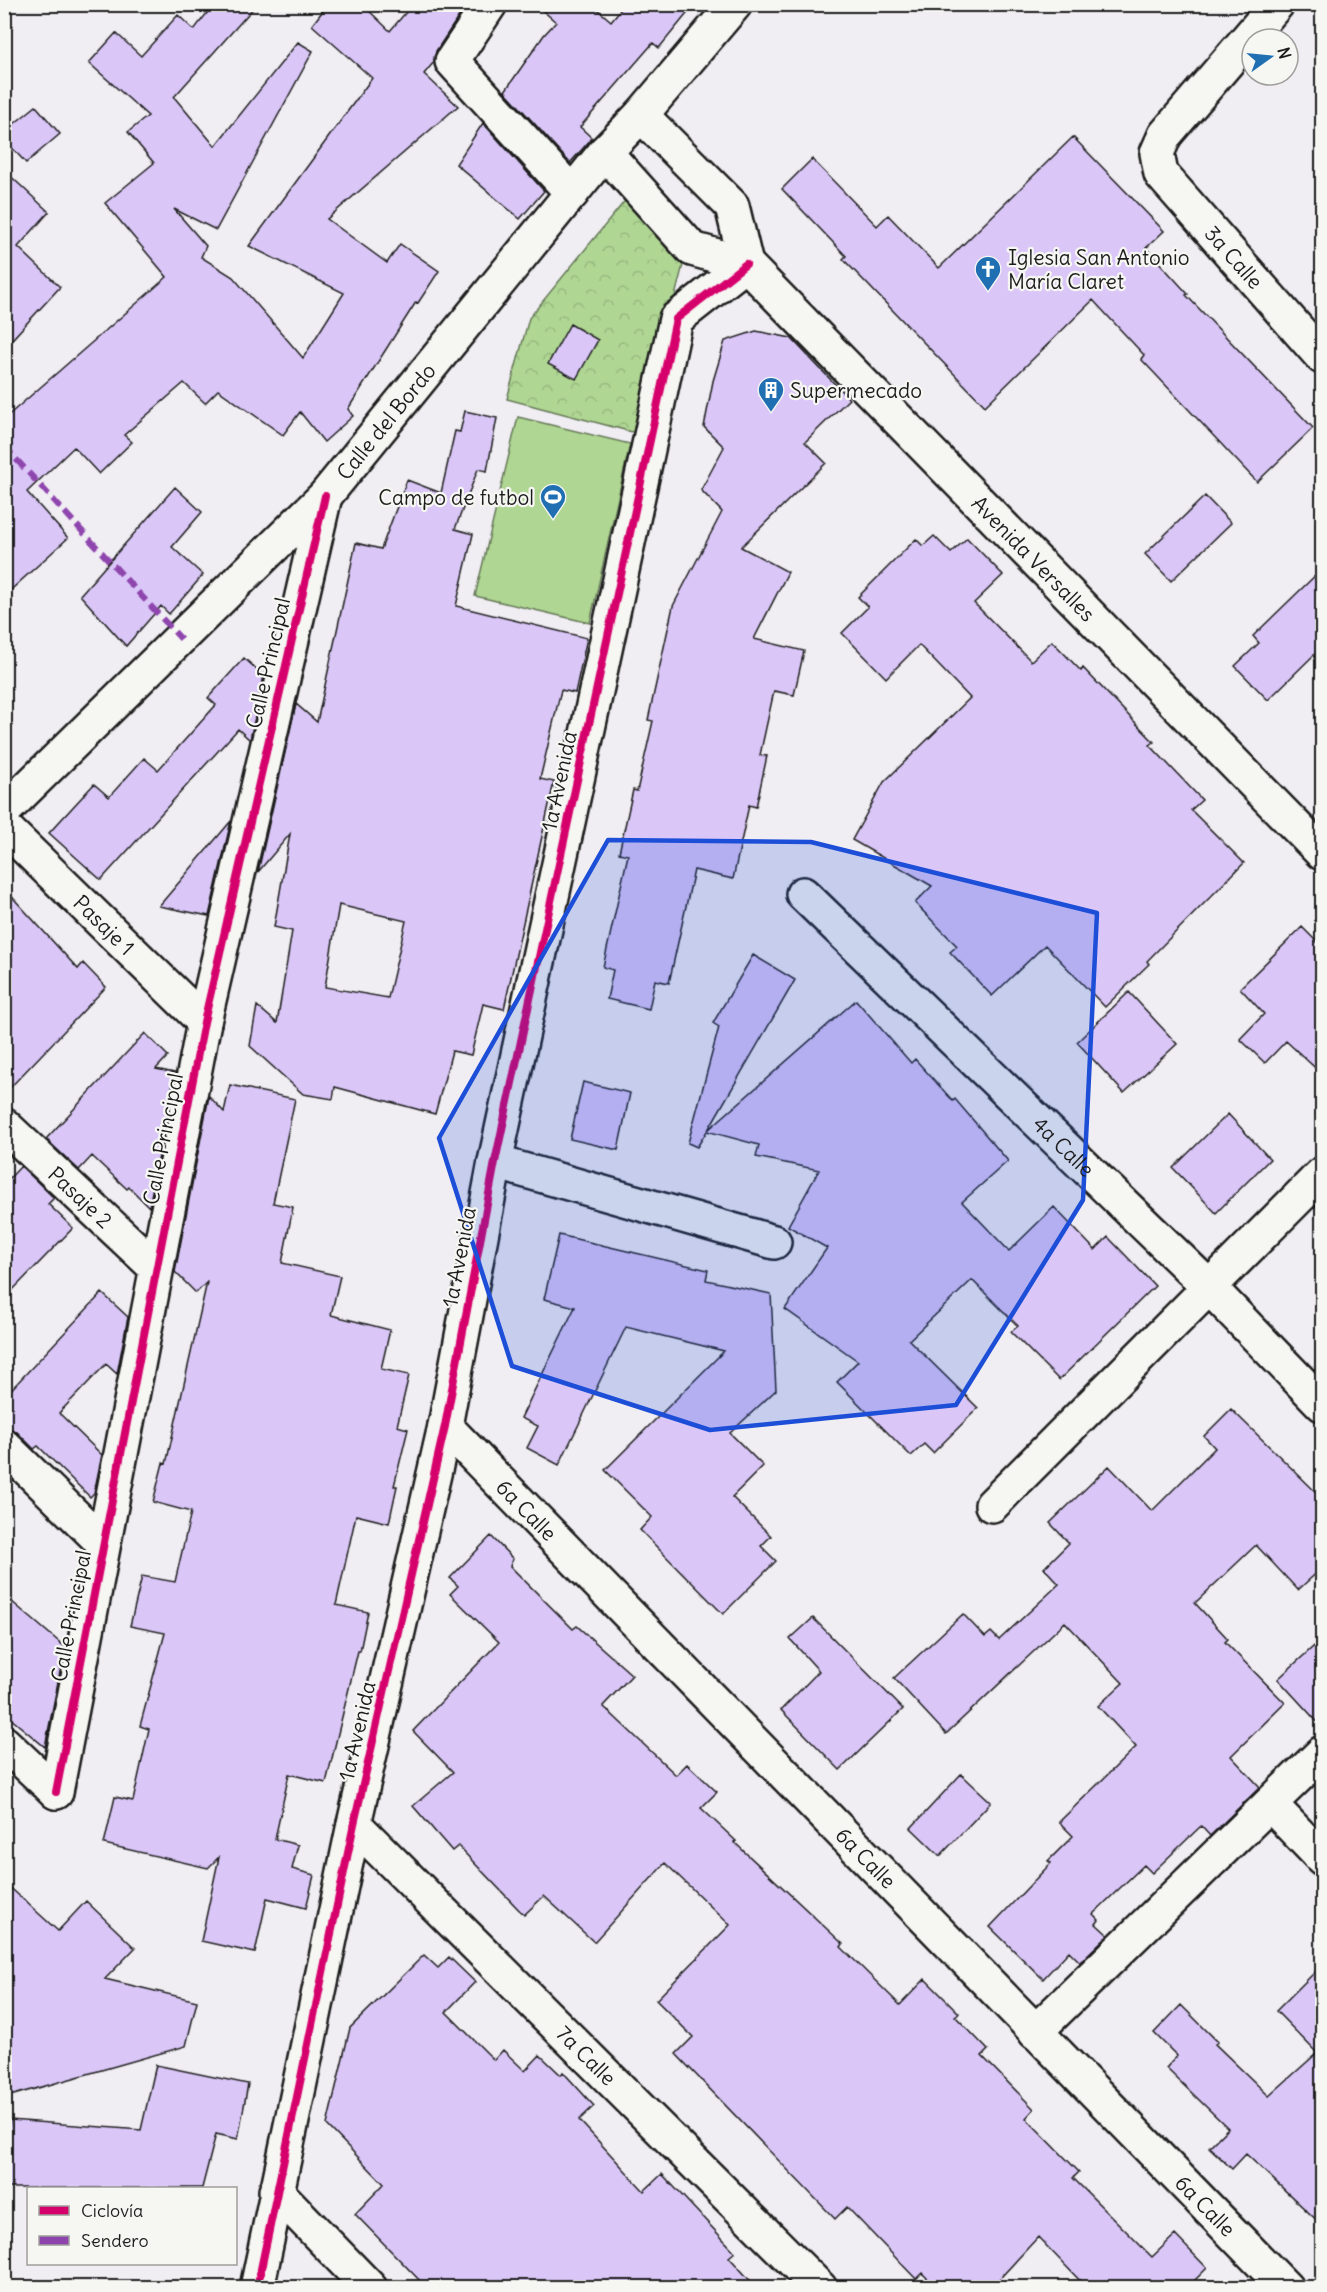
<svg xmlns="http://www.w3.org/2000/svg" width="1327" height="2292" font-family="Delius,sans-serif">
  <defs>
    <pattern id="park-crowns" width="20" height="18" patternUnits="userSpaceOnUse" patternTransform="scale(1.5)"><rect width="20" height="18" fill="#afd693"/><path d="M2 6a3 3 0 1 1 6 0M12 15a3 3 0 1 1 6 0" fill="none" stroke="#96b77e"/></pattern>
  </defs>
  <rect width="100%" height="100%" fill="#f0edf3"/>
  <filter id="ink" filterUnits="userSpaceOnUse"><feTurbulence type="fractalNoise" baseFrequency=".0167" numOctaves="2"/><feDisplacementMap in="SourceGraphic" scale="12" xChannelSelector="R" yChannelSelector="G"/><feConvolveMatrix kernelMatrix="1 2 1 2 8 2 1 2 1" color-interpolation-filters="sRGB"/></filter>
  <g filter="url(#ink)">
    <path fill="url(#park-crowns)" stroke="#667958" stroke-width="1.5" d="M628 197 688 245 640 434 507 399 529 318Z"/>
    <path fill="#afd693" stroke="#667958" stroke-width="1.5" d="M518 417 630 444 590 623 475 596Z"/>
    <path fill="#dac7f8" stroke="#1c1c1c" stroke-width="1.5" fill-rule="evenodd" d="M214 4H257L174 97 215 146 298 42 313 51 216 230 174 209 206 246 201 257 233 277 303 358 344 293 249 246 372 78 312 25 328 4H362L390 31 413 4H467L436 51 434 62 424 74 458 106 327 219 387 263 400 244 439 271 418 303 416 302 348 409 353 416 324 442 300 412 283 435 218 390 205 403 184 383 124 435 132 442 99 474 74 447 27 492 68 538 4 596V419L167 277 105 203 154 163 128 132 148 116 89 63 116 33 141 56 178 15 194 30Z
      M535 4H591L611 21 625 4H695L659 48 653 43 580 127 592 138 570 163 505 91 544 35 556 22Z
      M36 106 60 134 26 163 4 139V132Z
      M483 123 544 191 520 219 456 164Z
      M1073 137 1164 231 1146 248 1188 294 1186 295 1313 428 1257 482 1141 359 1144 355 1093 300 985 406 843 259 846 256 782 189 812 159 877 226 888 215 939 268Z
      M4 170 49 212 18 247 60 287 4 348Z
      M570 324 598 340 576 379 548 364Z
      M756 331 791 338 849 399 805 442 826 463 741 547 788 572 754 639 804 651 794 695 774 691 760 755 767 756 756 807 749 805 733 879 694 870 669 983 655 980 649 1009 607 999 613 970 603 967 628 855 619 853 633 790 637 791 653 721 648 720 673 606 722 512 701 490 724 447 704 427 713 381 725 341Z
      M465 411 497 418 487 471 478 469 455 529 473 534 456 606 587 638 575 693 561 690 540 779 554 782 504 1009 483 1004 471 1055 452 1051 435 1114 335 1087 333 1099 303 1094 250 1046 257 1006 277 1023 292 931 274 927 290 834 258 872 296 704 317 722 356 543 381 549 407 480 441 493 455 431 460 432ZM339 905 406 921 388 998 325 987Z
      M175 487 202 512 172 547 203 575 169 614 161 606 126 646 80 595Z
      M1205 496 1231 523 1171 581 1145 554Z
      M934 536 951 553 967 538 1003 575 974 603 1031 661 1052 641 1081 671 1083 668 1154 742 1150 745 1202 800 1191 810 1244 863 1147 961 1149 964 1105 1007 1045 945 992 996 950 952 957 946 915 903 932 886 852 840 884 782 970 698 919 645 886 678 842 633 868 607 858 597 916 539 923 546Z
      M1323 568V646L1268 700 1235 666 1259 643 1253 636Z
      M244 658 264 676 250 740 238 729 101 880 49 833 94 784 109 797 144 758 158 770 216 705 208 698Z
      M231 821 209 916 159 906Z
      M4 888 78 969 83 963 106 987 4 1094Z
      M1302 927 1323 948V1075L1286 1041 1265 1063 1240 1039 1264 1014 1240 988Z
      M753 955 795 980 708 1130 856 1000 911 1063 915 1059 953 1101 955 1099 1008 1161 962 1202 1009 1251 1054 1207 1095 1250 1108 1237 1155 1286 1059 1380 1011 1332 1018 1326 972 1280 909 1340 978 1408 933 1453 924 1444 911 1456 837 1382 858 1361 785 1309 827 1248 788 1226 819 1170 756 1157 759 1145 707 1131 697 1147 688 1143 719 1027 713 1023Z
      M1129 992 1177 1044 1124 1093 1077 1042Z
      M145 1033 168 1056 156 1069 175 1073 149 1207 129 1187 127 1189 92 1156 79 1170 46 1139Z
      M583 1082 630 1093 618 1150 570 1139Z
      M230 1085 295 1099 273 1203 293 1207 282 1263 340 1276 331 1315 390 1330 381 1369 409 1375 397 1426 408 1429 394 1486H397L389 1523 356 1515 336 1605 368 1612 360 1651H358L326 1783 289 1774 275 1839 298 1845 292 1869 314 1875 306 1908 267 1898 255 1953 201 1941 219 1857 208 1868 104 1844 115 1797 133 1801 149 1729 140 1726 165 1633 130 1626 142 1576 175 1582 191 1512 153 1502 163 1463 166 1464 207 1282 196 1293 175 1272 209 1096 224 1112Z
      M1228 1114 1270 1159 1216 1213 1173 1168Z
      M21 1166 54 1198 48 1204 73 1228 4 1299V1184Z
      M559 1235 708 1270 706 1280 771 1294 776 1390 730 1433 763 1466 732 1497 771 1536 761 1546 776 1561 723 1614 640 1530 652 1517 605 1470 724 1351 626 1327 559 1465 527 1448 538 1426 521 1418 575 1307 544 1299Z
      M102 1293 128 1317 117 1374 106 1364 59 1413 102 1455 94 1493 90 1497 38 1446 34 1449 17 1432 4 1428V1397Z
      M1231 1409 1323 1499V1567L1298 1590 1256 1545 1195 1603 1228 1639 1225 1642 1285 1703 1231 1756 1260 1787 1210 1836 1201 1826 1152 1873 1144 1865 1093 1914 1099 1920 1096 1924 1108 1935 1080 1962 1069 1951 1043 1979 990 1927 1051 1863 1048 1861 1073 1836 1059 1822 1136 1747 1098 1706 1123 1683 1065 1622 946 1734 894 1678 963 1614 985 1637 991 1632 999 1640 1059 1584 1044 1568 1069 1543 1050 1523 1109 1466 1152 1511 1215 1448 1204 1436Z
      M491 1536 513 1559 510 1566 573 1629 577 1626 632 1675 603 1706 676 1775 687 1764 717 1792 701 1808 736 1841 734 1842 843 1944 841 1947 900 2005 925 1979 959 2013 955 2016 988 2050 982 2056 1034 2109 1026 2118 1079 2172 1073 2178 1152 2257 1175 2235 1207 2268 1187 2288H1087L1038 2237 991 2288H937L922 2273 916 2279 847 2207 835 2219 676 2054 693 2037 656 2000 730 1925 665 1863 594 1942 544 1896 524 1915 458 1846 452 1851 413 1806 453 1772 413 1731 499 1642 450 1594 458 1586 450 1578Z
      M4 1595 65 1647 45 1747 4 1713Z
      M813 1618 903 1709 840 1770 781 1710 819 1671 790 1639Z
      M1323 1638V1728L1278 1679Z
      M961 1774 991 1802 940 1856 911 1828Z
      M4 1882 58 1931 86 1901 135 1948 105 1979 197 2001 186 2046 10 2096 4 2078Z
      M424 1955 438 1968 449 1957 475 1982 446 2012 494 2060 503 2050 525 2071 540 2055 561 2075 563 2072 594 2106 579 2120 644 2191 662 2174 735 2252 729 2257 757 2288H427L355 2214 384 2184 327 2125 350 2028Z
      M1323 1964V2226L1246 2154 1232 2169 1209 2147 1228 2128 1166 2068 1177 2056 1154 2033 1181 2005 1218 2042 1215 2044 1269 2096 1317 2053 1276 2011Z
      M156 2065 248 2084 238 2139 216 2134 202 2188H4V2155L10 2120 141 2130Z"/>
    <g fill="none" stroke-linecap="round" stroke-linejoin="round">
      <g stroke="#1c1c1c" stroke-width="38">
        <g id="minor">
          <path d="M490 4 452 61 572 193"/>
          <path id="s1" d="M1277 4 1165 135 1157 153 1161 174 1322 357"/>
          <path d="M641 115 732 206 746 264"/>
          <path id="s2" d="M605 152 692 249 746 264 1322 853"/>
          <path id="s3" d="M4 811 325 496 605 152 641 115 735 4"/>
          <path id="s4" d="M4 827 204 1022"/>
          <path id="s5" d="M803 894 1210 1288 1322 1404"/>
          <path id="s6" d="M4 1125 156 1268"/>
          <path d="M495 1162 774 1242"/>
          <path id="s7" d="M445 1426 1286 2288"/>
          <path d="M4 1446 103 1543"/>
          <path d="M992 1505 1322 1174"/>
          <path d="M4 1743 56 1792"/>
          <path d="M56 1792 204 1022 325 496"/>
          <path d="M1270 1804 1322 1858"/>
          <path id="s8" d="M354 1824 820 2288"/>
          <path d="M1035 2032 1322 1753"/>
          <path d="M276 2191 370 2288"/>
          <path d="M257 2288 354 1824 445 1426 495 1162 676 319 746 264"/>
        </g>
      </g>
      <use href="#minor" stroke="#f6f6f2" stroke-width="33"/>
      <path stroke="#8e44ad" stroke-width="6" stroke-dasharray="12 6" stroke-linecap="butt" d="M4 446 181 639"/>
      <g stroke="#f6f6f2" stroke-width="11">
        <path id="cycleway" d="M56 1792 204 1022 325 496
          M257 2288 354 1824 445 1426 495 1162 676 319 746 264"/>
      </g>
      <use href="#cycleway" stroke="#d6006c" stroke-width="8"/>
    </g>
  </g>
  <path fill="#1d4ed8" fill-opacity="0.2" stroke="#1d4ed8" stroke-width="4.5" stroke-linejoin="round" d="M608 840 811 842 1097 913 1083 1200 956 1405 710 1430 512 1366 439 1138Z"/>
  <defs>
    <g id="church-pin" transform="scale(1.35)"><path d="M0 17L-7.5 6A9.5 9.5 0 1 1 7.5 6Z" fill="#1f6fb2" stroke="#f6f6f2"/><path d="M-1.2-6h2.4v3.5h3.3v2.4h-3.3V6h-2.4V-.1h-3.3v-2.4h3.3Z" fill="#fff"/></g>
    <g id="building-pin" transform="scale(1.35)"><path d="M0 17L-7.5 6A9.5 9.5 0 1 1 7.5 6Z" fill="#1f6fb2" stroke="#f6f6f2"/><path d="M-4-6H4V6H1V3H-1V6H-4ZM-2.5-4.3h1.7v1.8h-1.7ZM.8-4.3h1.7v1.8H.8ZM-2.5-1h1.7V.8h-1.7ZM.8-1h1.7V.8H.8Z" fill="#fff"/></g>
    <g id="stadium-pin" transform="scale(1.35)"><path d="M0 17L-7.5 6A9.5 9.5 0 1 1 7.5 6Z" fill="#1f6fb2" stroke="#f6f6f2"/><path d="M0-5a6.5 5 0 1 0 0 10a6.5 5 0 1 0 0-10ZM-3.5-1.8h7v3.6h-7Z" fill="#fff"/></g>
  </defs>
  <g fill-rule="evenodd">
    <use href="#church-pin" x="988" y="269"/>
    <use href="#building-pin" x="771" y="390"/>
    <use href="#stadium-pin" x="553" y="497"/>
  </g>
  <g text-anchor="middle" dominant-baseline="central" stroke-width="4.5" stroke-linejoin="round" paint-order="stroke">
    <g font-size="21" fill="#1c1c1c" stroke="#f6f6f2" text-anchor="start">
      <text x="1008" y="257">Iglesia San Antonio<tspan x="1008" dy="24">María Claret</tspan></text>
      <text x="790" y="390">Supermecado</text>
      <text x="534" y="497" text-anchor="end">Campo de futbol</text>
    </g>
    <g font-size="21" fill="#1c1c1c" stroke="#f6f6f2">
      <text stroke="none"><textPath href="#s1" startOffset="324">3a Calle</textPath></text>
      <text stroke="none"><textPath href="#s3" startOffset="546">Calle del Bordo</textPath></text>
      <text stroke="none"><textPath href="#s2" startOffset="598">Avenida Versalles</textPath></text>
      <text transform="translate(268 663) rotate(-77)">Calle Principal</text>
      <text transform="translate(559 781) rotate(-78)">1a Avenida</text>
      <text stroke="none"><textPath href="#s4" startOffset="140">Pasaje 1</textPath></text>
      <text transform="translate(163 1139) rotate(-79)">Calle Principal</text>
      <text stroke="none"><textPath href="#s5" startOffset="363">4a Calle</textPath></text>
      <text stroke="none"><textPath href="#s6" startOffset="105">Pasaje 2</textPath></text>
      <text transform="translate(459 1257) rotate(-79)">1a Avenida</text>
      <text stroke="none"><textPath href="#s7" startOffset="117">6a Calle</textPath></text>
      <text transform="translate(71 1616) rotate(-79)">Calle Principal</text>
      <text transform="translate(357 1731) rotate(-77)">1a Avenida</text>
      <text stroke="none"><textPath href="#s7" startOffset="603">6a Calle</textPath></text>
      <text stroke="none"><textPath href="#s8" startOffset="328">7a Calle</textPath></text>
      <text stroke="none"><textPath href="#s7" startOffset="1089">6a Calle</textPath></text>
    </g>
  </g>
  <rect width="1327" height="2292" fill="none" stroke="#f6f6f2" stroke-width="24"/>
  <rect x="12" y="12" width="1303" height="2268" fill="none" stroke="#1c1c1c" stroke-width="2" filter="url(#ink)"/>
  <rect x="27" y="2187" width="210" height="78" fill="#f6f6f2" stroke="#9f9f9c" stroke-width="1.5"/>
  <rect x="39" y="2206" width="30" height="9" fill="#d6006c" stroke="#9f9f9c" stroke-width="1.5"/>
  <text x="81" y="2217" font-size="18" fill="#1c1c1c">Ciclovía</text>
  <rect x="39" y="2236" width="30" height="9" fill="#8e44ad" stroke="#9f9f9c" stroke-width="1.5"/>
  <text x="81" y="2247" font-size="18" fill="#1c1c1c">Sendero</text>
  <g transform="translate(1270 57) rotate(75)"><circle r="28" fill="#f6f6f2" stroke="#9f9f9c" stroke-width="1.5"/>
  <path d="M0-4.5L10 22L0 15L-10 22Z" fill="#1f6fb2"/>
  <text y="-9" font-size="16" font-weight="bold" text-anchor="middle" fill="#1c1c1c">N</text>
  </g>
</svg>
